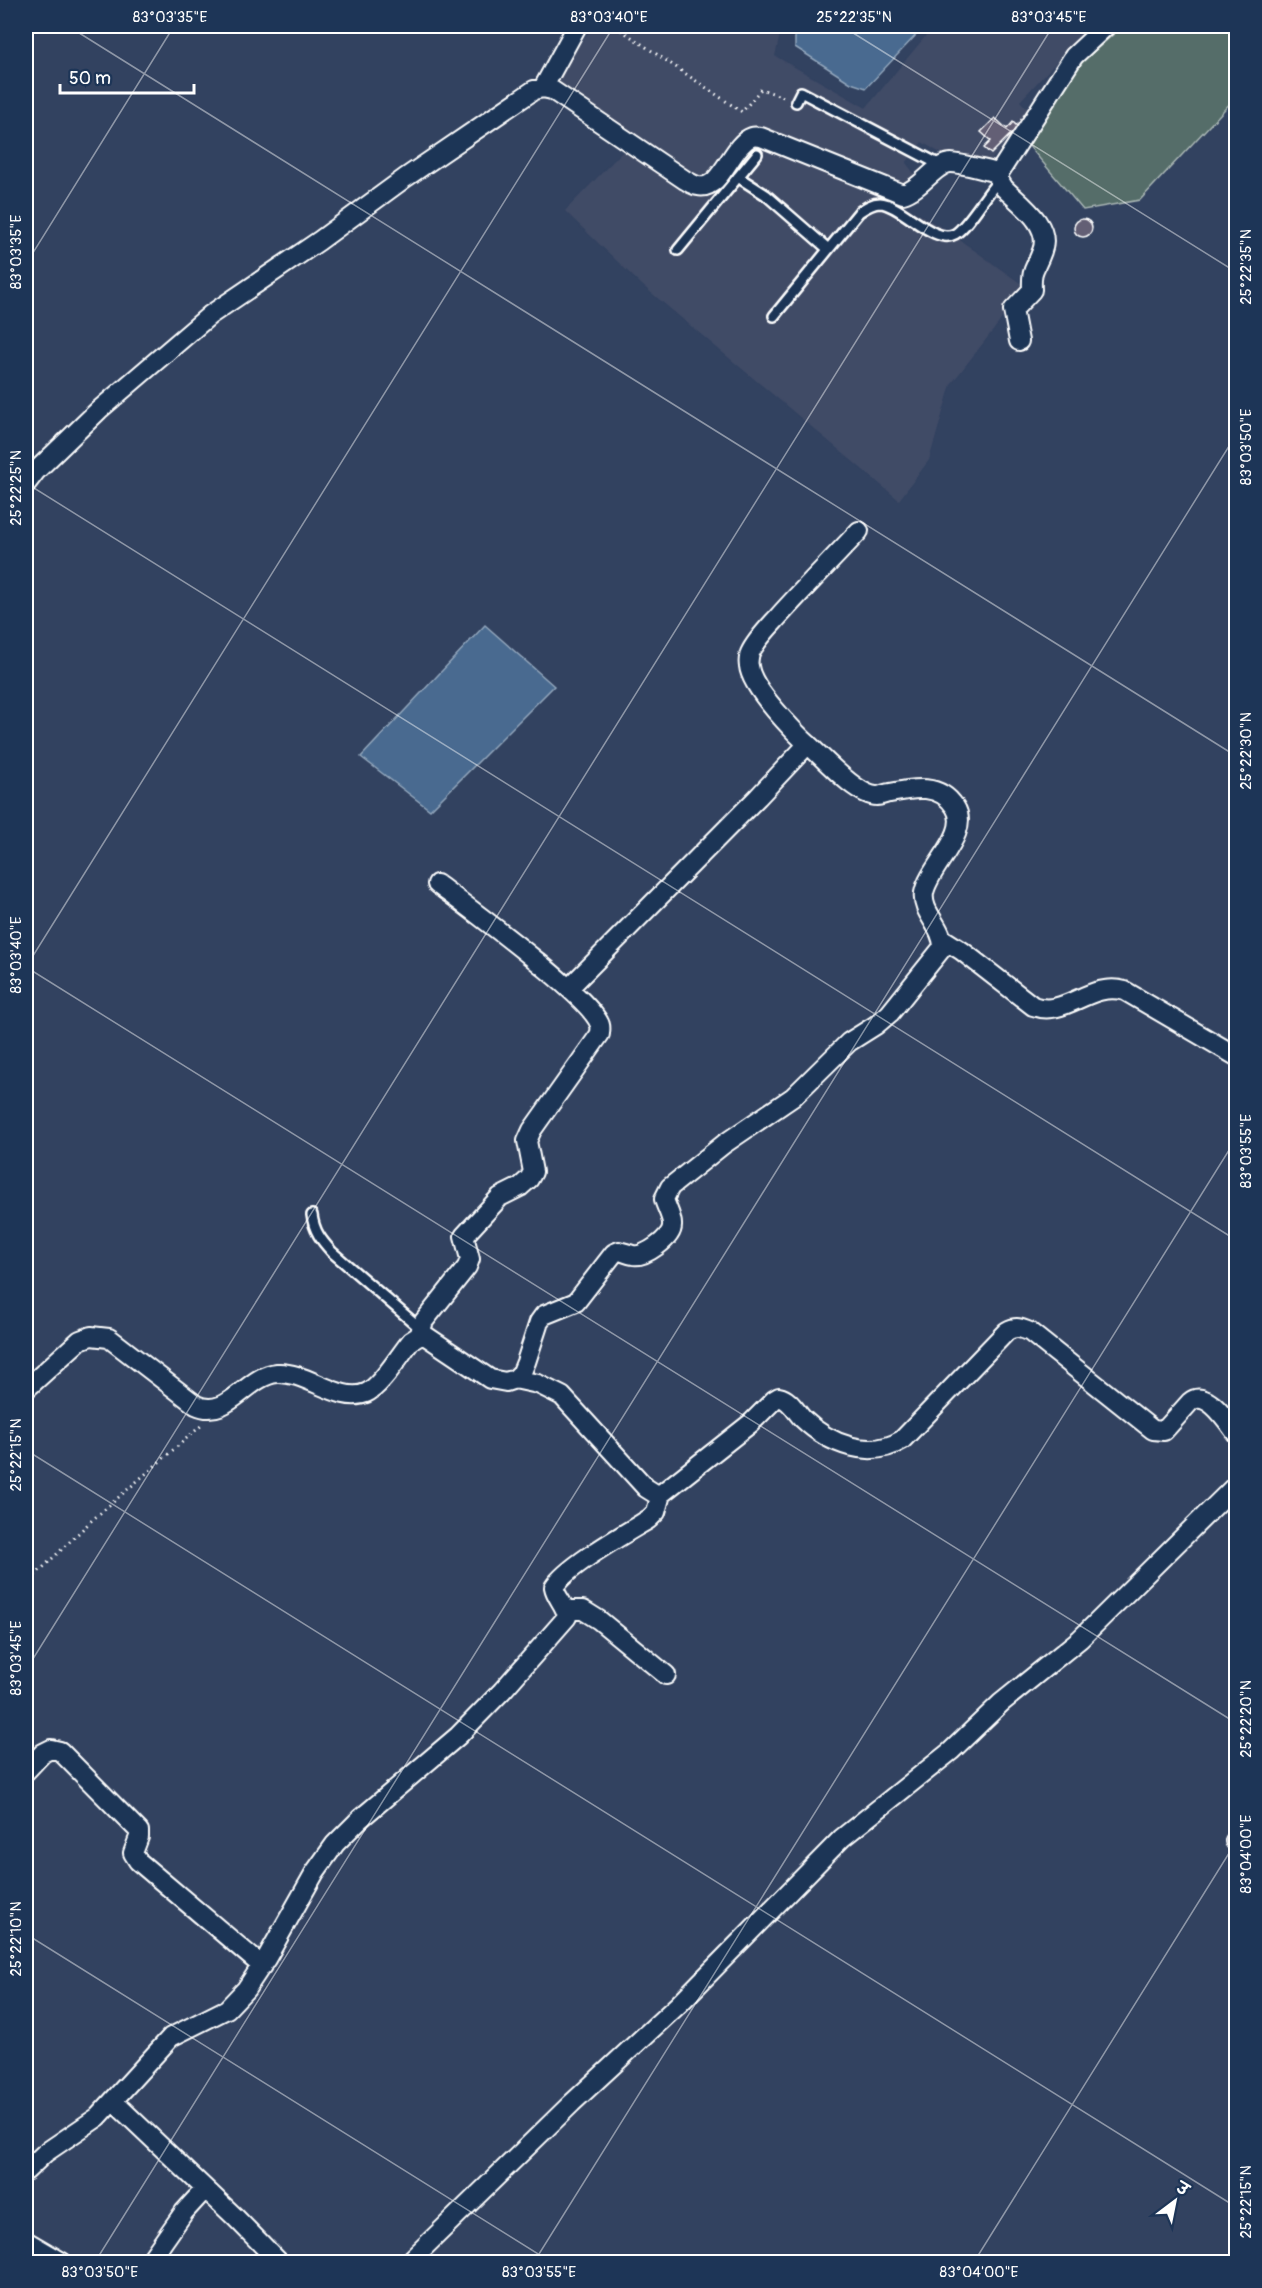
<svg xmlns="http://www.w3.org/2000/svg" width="1262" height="2288" font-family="Pangolin,'Playpen Sans Deva',sans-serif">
  <rect width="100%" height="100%" fill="#324260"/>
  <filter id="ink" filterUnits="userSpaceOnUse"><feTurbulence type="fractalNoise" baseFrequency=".0167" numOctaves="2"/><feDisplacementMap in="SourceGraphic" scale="12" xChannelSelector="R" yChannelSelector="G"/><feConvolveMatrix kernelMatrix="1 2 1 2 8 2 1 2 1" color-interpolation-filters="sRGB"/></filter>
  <g filter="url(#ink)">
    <path fill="#414b66" d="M593 26H782L775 56 866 108 934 26H1090L1020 101 1030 112 989 163 944 155 922 142 906 163 919 180 910 185 896 184 777 134 751 125 710 174 695 178 554 80Z
      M761 144 879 192 943 228 1024 286 998 324 951 384 929 460 899 500 642 285 565 211 627 147 703 195 711 193 748 146Z"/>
    <path fill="#546d69" stroke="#aab6b4" stroke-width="1.5" d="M1123 26H1235L1236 29V97L1140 200 1083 210 1028 145 1068 74Z"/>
    <path fill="#496b90" stroke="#92a6bc" stroke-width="1.5" d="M798 26H920L919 32 866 88 851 83 795 47V32Z
      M485 625 554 686 430 810 361 757Z"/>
    <path fill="#645f74" stroke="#fff" stroke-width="1.5" d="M995 118 1007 129 1013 122 1018 127 991 154 984 148 991 141 981 132Z
      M1074 228a9 9 0 1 1 18 0a9 9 0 1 1-18 0Z"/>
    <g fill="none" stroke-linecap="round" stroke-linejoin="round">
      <g stroke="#fff" stroke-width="14">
        <path id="lane" d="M796 102 801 92 942 166
          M738 177 766 195 828 249
          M678 250 757 154
          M774 316 859 212C865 208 872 203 880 203 901 204 935 246 955 234 968 226 986 194 999 180
          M312 1215C314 1231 321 1240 332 1252L420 1328"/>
      </g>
      <g stroke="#fff" stroke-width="22">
        <path id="street" d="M543 88 577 26
          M999 173V180L1004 188C1020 204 1052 225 1042 251 1035 271 1031 267 1032 290L1013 310 1019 341
          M26 484 36 471 99 410 210 315 319 241 405 178 534 90 543 88 552 90 685 180C689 182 693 185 698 186 722 191 731 144 752 137 755 136 758 137 761 137L903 194C921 189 936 163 951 163 960 163 988 171 999 173L1074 56 1106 26
          M943 939 962 951 1033 1006C1066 1018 1089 981 1125 991L1236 1056
          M569 988 758 797 808 744
          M419 1336 424 1321 467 1267 470 1259 464 1236 500 1197 520 1187 529 1179 533 1172 527 1141 532 1130 600 1034C600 1031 601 1028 600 1025 592 998 466 906 437 884
          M515 1379 538 1384 562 1396 646 1488 654 1493 661 1494 751 1423 774 1400 779 1397C790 1399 796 1412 803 1419 829 1444 870 1460 902 1440L1007 1331C1016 1326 1021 1328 1030 1332L1153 1430 1164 1431 1190 1402C1206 1388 1227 1421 1236 1433
          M26 1389 80 1340 91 1336 109 1338 196 1405C228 1420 246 1376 277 1373 306 1371 340 1404 366 1393 381 1387 400 1354 411 1341L419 1336H426L490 1379 506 1382 515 1379 522 1372 526 1362 539 1322 544 1315 576 1302 614 1253 619 1251C624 1252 628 1254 633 1255 644 1258 672 1238 672 1226 673 1218 666 1207 664 1199L670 1187 724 1144 793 1097 849 1042 876 1025 890 1013 943 947C943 926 921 913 924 893 929 866 972 833 955 807 940 783 914 788 890 793 886 793 881 796 877 796 858 796 826 761 812 748 795 733 751 688 749 666 748 663 749 656 750 653 756 640 769 627 778 617 804 588 832 560 859 531
          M566 1610H583L599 1620 666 1675
          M26 1771 43 1753 51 1749 60 1751 139 1831V1837L133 1853 138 1861 262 1966
          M1235 1841 1236 1840
          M114 2102 235 2217 279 2262
          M26 2171 45 2153 98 2117 171 2037 227 2009 246 1989 266 1959 315 1872 335 1844 360 1819 458 1736 502 1691 567 1617C566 1605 556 1598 554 1587 567 1566 626 1533 649 1519L656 1512 661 1494
          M26 2241 62 2262
          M149 2262 184 2212 205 2189
          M409 2262 572 2103 679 2004 842 1838 951 1751 1001 1703 1080 1639 1236 1485"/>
      </g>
      <path stroke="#fff" stroke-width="3" stroke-dasharray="1.5 4.5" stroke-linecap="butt" d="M621 30 742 112 761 89 786 98
        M26 1584 90 1522 202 1425"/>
      <use href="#lane" stroke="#1d3557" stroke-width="9"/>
      <use href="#street" stroke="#1d3557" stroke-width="18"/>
    </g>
  </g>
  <path fill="none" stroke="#fff" stroke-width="1.5" stroke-opacity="0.45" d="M68 26 1236 756M842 26 1236 272M26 264 174 26M26 483 1236 1240M26 967 614 26M26 967 1236 1723M26 1450 1236 2207M26 1670 1053 26M26 1934 551 2262M95 2262 1236 435M534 2262 1236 1139M974 2262 1236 1842"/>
  <rect width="1262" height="2288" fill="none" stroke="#1d3557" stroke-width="66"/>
  <g transform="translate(1175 2201) rotate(32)" stroke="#1d3557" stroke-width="4.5" paint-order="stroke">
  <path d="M0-4.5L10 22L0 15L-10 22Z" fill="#ffffff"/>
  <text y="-9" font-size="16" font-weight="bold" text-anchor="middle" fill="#ffffff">उ</text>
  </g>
  <path d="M60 84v9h134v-9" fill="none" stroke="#ffffff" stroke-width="3"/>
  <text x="69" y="84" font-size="18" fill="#ffffff" stroke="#1d3557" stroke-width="4.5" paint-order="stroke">50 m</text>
  <rect x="33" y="33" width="1196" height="2222" fill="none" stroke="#fff" stroke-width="2"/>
  <g font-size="15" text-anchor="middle" fill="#fff">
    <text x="170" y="22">83°03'35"E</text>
    <text x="609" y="22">83°03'40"E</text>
    <text x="854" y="22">25°22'35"N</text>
    <text x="1049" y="22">83°03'45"E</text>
    <text transform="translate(16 252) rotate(-90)" y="5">83°03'35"E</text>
    <text transform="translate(1246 267) rotate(-90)" y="5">25°22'35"N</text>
    <text transform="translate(1246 447) rotate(-90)" y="5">83°03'50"E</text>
    <text transform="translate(16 488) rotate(-90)" y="5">25°22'25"N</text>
    <text transform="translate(1246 751) rotate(-90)" y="5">25°22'30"N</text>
    <text transform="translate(16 955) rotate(-90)" y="5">83°03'40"E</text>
    <text transform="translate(1246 1151) rotate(-90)" y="5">83°03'55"E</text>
    <text transform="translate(16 1455) rotate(-90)" y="5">25°22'15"N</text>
    <text transform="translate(16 1658) rotate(-90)" y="5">83°03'45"E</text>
    <text transform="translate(1246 1719) rotate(-90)" y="5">25°22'20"N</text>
    <text transform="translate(1246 1854) rotate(-90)" y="5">83°04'00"E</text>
    <text transform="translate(16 1939) rotate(-90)" y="5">25°22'10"N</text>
    <text transform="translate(1246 2202) rotate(-90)" y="5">25°22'15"N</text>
    <text x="100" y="2277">83°03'50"E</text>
    <text x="539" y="2277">83°03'55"E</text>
    <text x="979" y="2277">83°04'00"E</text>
  </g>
</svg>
